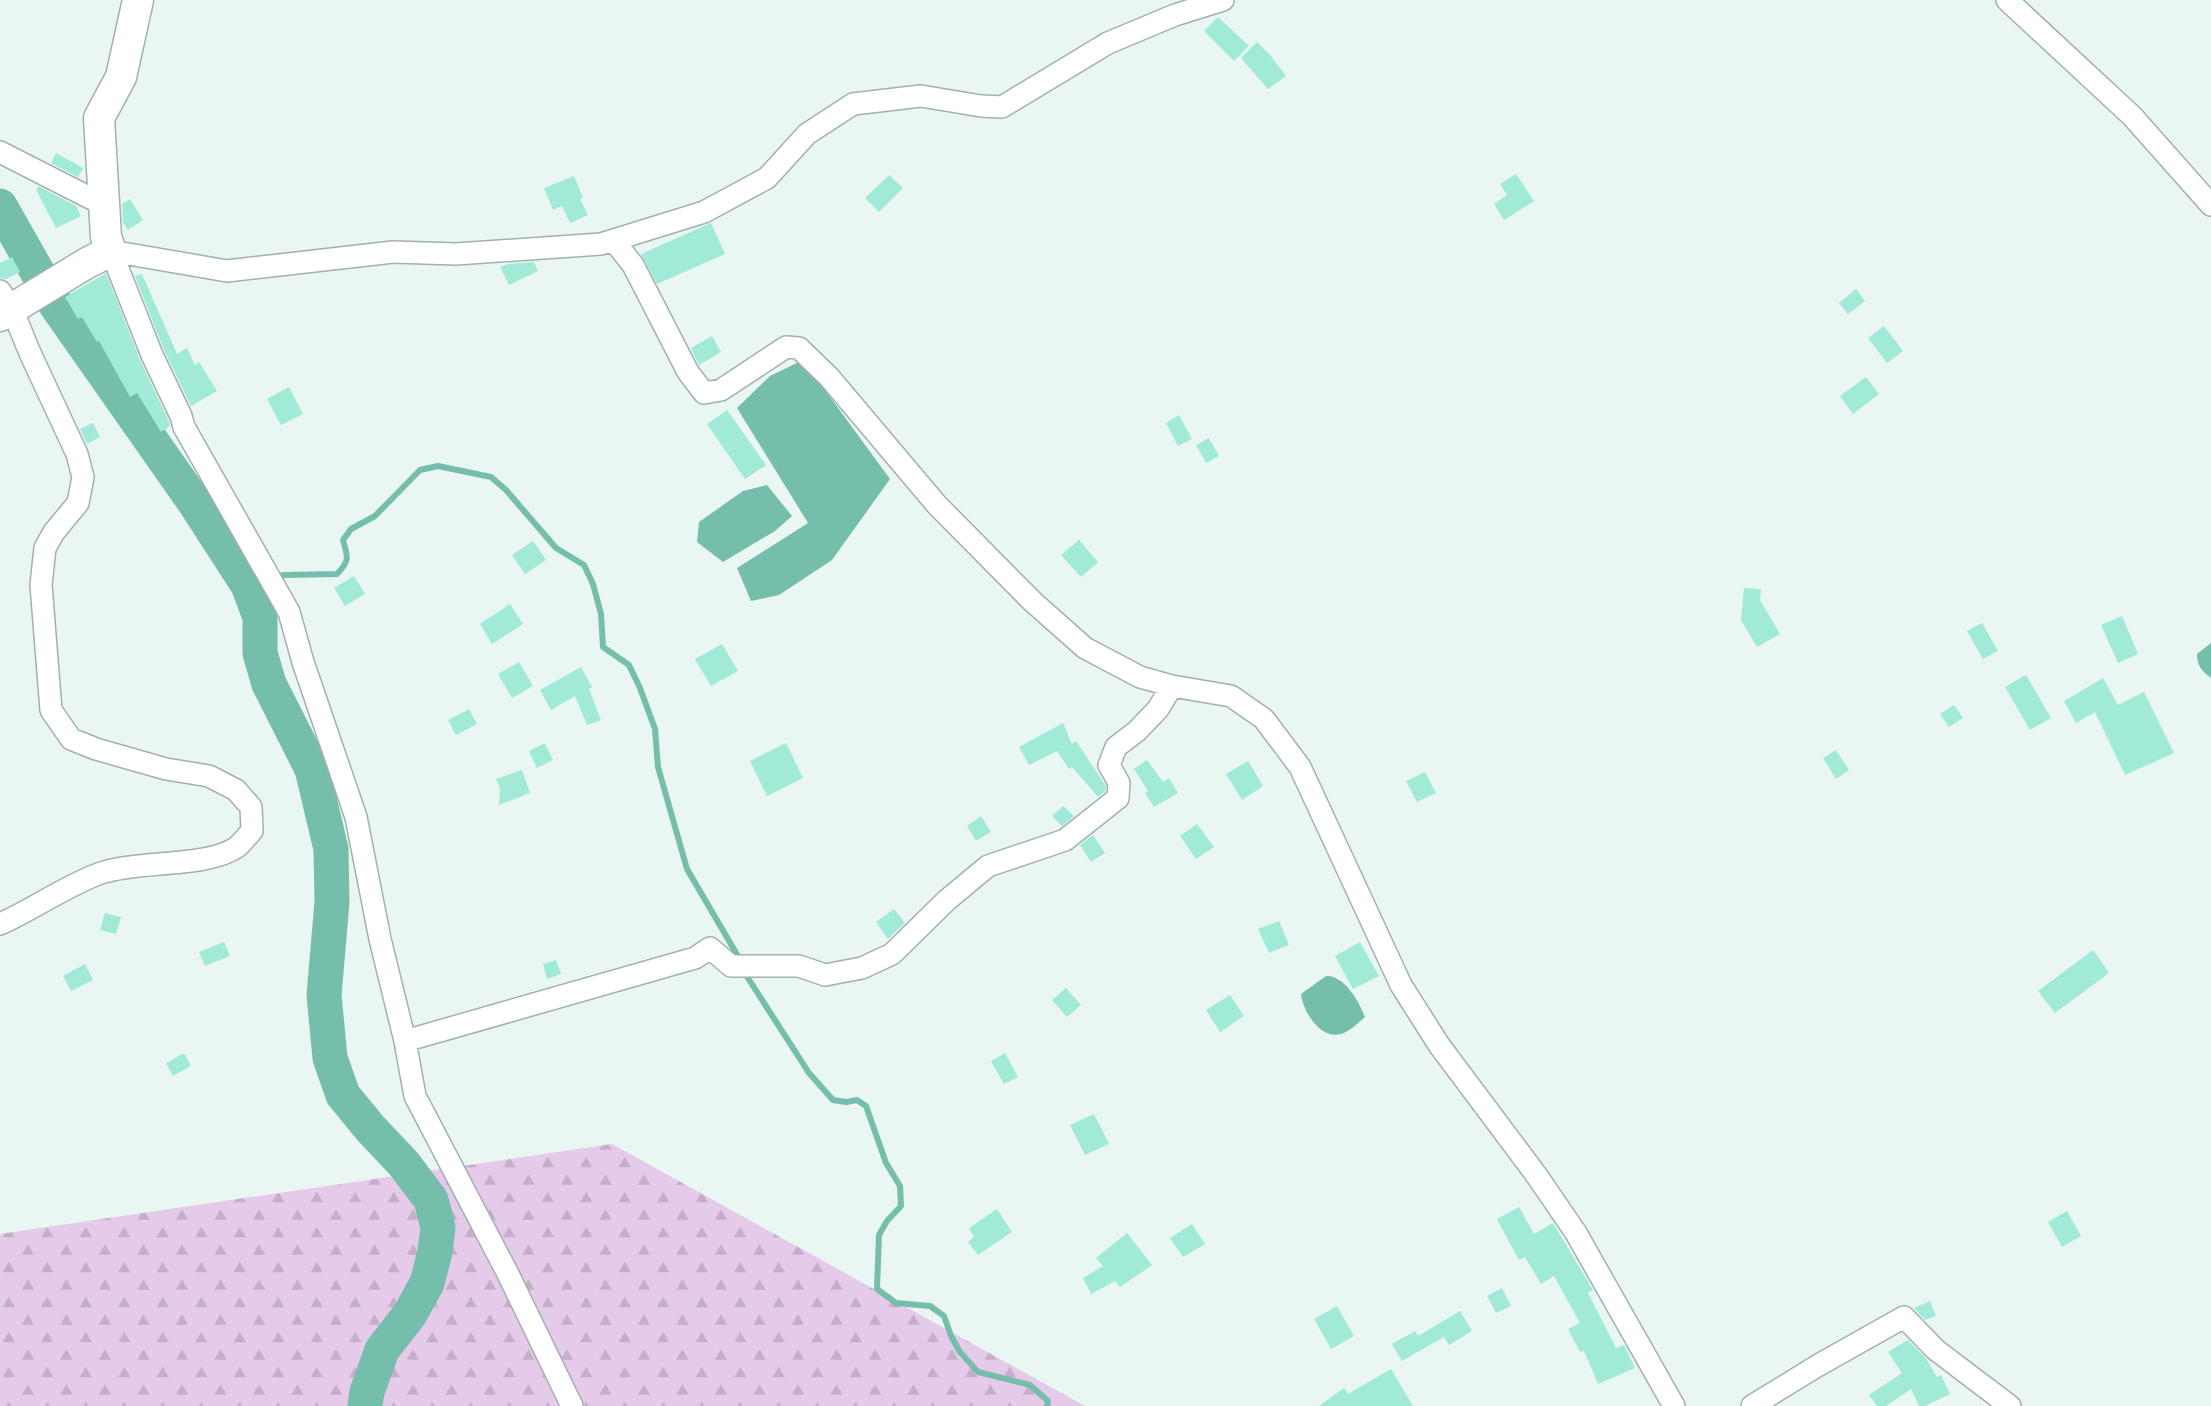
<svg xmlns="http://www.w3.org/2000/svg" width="2211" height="1406" font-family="Roboto,sans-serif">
  <defs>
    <pattern id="forest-firs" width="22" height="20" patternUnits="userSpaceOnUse" patternTransform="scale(1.75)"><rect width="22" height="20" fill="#e6caea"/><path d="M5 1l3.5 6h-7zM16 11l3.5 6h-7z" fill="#c5aec9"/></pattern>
  </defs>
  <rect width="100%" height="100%" fill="#e9f6f2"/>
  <path fill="url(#forest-firs)" d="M612 1144 1085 1406H0V1234Z"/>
  <path fill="#76beac" d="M803 360 890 479 832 560 779 595 751 601 737 568 808 523 737 408 770 376Z
    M767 485 792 516 775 531 723 562 697 542 699 522 743 491Z
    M2211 643V678C2202 671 2197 666 2197 654Z
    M1326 976C1344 975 1359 1001 1365 1017 1358 1023 1350 1031 1341 1034 1320 1040 1303 1011 1301 994Z"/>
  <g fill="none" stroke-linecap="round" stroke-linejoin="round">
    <path stroke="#76beac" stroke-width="6" d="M248 585 284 575 337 574C350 561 348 557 343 540L351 529 375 516 420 470 438 466 491 477 506 490 556 548 584 565 593 584 601 614 603 647 629 665 640 688 655 729 658 767 687 869 739 958
      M746 975 809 1073 833 1100 846 1102 857 1100 866 1106 886 1163 900 1186 901 1206 887 1221 879 1235 877 1289 896 1303 930 1306 944 1316 951 1336 960 1352 978 1372 1030 1385 1048 1401 1047 1406"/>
    <path stroke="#76beac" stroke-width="35" d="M0 206 56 305 195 503 248 585 260 617V653L269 684 312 769 331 849 332 902 324 995 330 1058 343 1095 370 1128 404 1164 431 1200 438 1227 435 1252 427 1283 410 1314 382 1350 367 1392 365 1406"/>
  </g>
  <path fill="#a0ead7" d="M1218 17 1249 46 1234 61 1204 31Z
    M1257 42 1271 56 1286 76 1268 89 1241 58Z
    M56 153 83 168 78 177 51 163Z
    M1516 174 1534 201 1504 220 1494 204 1507 195 1500 184Z
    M889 175 903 188 879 212 865 198Z
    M574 176 583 198 580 199 588 215 570 223 562 206 553 210 544 188Z
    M38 186 76 206 81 216 56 228 36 190Z
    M130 199 143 220 128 230 123 222 122 204Z
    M711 223 725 254 657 284 641 254Z
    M12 257 20 272 6 279 0 278V263Z
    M534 262 538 271 509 285 500 267 508 264Z
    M106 273 140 360 169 421 170 426 161 432 137 393 130 397 99 341 97 342 82 317 78 319 65 297Z
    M142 274 177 354 187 348 195 365 199 362 217 391 191 406 164 350 135 276Z
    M1856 289 1865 301 1848 314 1839 303Z
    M1884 326 1903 351 1887 363 1868 338Z
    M712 336 721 352 699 365 691 348Z
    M1866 377 1879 394 1853 414 1840 396Z
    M289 387 303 414 281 425 267 399Z
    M727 410 766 465 745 479 707 424Z
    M1179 415 1192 439 1178 446 1166 423Z
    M93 423 100 437 87 444 80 429Z
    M1209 438 1219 456 1206 463 1196 445Z
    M1079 540 1098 562 1081 577 1061 555Z
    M533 541 546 560 525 574 512 555Z
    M354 576 365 594 345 606 334 588Z
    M1744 588 1761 589 1760 600 1780 634 1757 647 1741 620Z
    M510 604 523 624 492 644 480 624Z
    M2122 616 2138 654 2118 663 2101 625Z
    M1982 623 1998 651 1983 659 1967 631Z
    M722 644 738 671 711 686 695 659Z
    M519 662 533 686 512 698 498 674Z
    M581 667 592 687 589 689 601 720 587 725 575 696 551 710 540 690Z
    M2026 675 2051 718 2030 730 2005 687Z
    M2103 678 2118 705 2144 692 2174 753 2125 775 2095 712 2076 723 2064 701Z
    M1954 705 1963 718 1949 727 1940 714Z
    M469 709 477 724 456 735 448 720Z
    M1063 723 1072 744 1076 741 1106 786 1105 791 1098 797 1072 767 1069 769 1057 751 1029 765 1019 747Z
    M545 743 553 760 537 768 529 751Z
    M786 743 803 778 767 796 750 761Z
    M1836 750 1849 770 1836 779 1823 758Z
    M1147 760 1163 782 1169 778 1178 793 1154 807 1145 793 1148 791 1134 769Z
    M1248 761 1263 786 1242 800 1226 774Z
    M522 770 530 793 499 805 500 788 496 779Z
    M1425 772 1436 793 1417 802 1406 781Z
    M1063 806 1074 816 1062 826 1052 816Z
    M981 816 991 832 976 841 967 826Z
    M1197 824 1214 847 1196 859 1180 836Z
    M1093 835 1105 853 1091 862 1080 845Z
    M894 909 905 923 888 939 876 922Z
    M105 913 121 917 116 934 100 930Z
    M1279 921 1289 945 1269 953 1258 929Z
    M224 942 230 956 205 966 199 952Z
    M1360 942 1379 976 1353 989 1335 956Z
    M2093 950 2109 973 2055 1013 2038 991Z
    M556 960 561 974 547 979 543 964Z
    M85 964 93 980 71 991 63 976Z
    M1066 988 1081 1005 1067 1017 1052 1000Z
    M1230 995 1244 1016 1220 1032 1206 1010Z
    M184 1053 191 1066 173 1076 166 1063Z
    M1005 1053 1018 1077 1004 1084 991 1061Z
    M1094 1114 1109 1144 1085 1155 1070 1125Z
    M1519 1207 1534 1234 1553 1223 1593 1290 1588 1293 1616 1348 1624 1345 1635 1368 1598 1384 1584 1351 1580 1352 1568 1329 1580 1323 1554 1276 1541 1284 1525 1257 1519 1260 1497 1219Z
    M997 1209 1012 1232 978 1255 968 1242 974 1237 969 1228Z
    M2067 1211 2081 1236 2062 1247 2048 1222Z
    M1192 1224 1205 1244 1183 1257 1170 1238Z
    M1127 1233 1152 1265 1120 1287 1115 1281 1091 1294 1083 1278 1103 1266 1096 1258Z
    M1502 1288 1511 1306 1496 1313 1487 1296Z
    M1930 1301 1936 1316 1925 1320 1914 1308Z
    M1337 1306 1354 1336 1331 1349 1314 1319Z
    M1460 1311 1472 1331 1449 1345 1444 1337 1402 1361 1392 1344 1415 1331 1418 1336Z
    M1908 1340 1925 1357 1937 1377 1941 1375 1950 1394 1925 1406H1919L1911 1389 1886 1406H1877L1869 1395 1902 1373 1888 1352Z
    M1391 1369 1413 1406H1319L1344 1388 1348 1394Z"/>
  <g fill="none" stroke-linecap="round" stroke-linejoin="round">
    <g stroke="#a3b0ac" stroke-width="24">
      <path id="street" d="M2007 0 2132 116 2211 205
        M0 152 104 205
        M614 241 633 265 688 372 704 393 721 390 786 347 799 348 829 377 937 505 1032 601 1085 648 1140 677 1172 686 1231 696 1264 719 1300 767 1401 985 1439 1045 1537 1176 1576 1233 1674 1406
        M111 251 152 355 181 416 184 427 289 612 303 662 356 817 380 939 405 1041 415 1096 508 1274 572 1406
        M111 251 227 271 393 252 456 254 601 244 704 212 767 178 807 134 853 104 921 96 981 106 1002 107 1108 43 1175 15 1223 0
        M0 291 12 309 30 353 77 454 83 477 78 503 54 532 45 548 41 585 51 710 71 739 96 749 166 769 209 776 236 790 251 807 252 831C247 836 242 843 237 847 207 868 139 860 101 873 65 886 34 909 0 924
        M405 1041 695 958 710 948 731 966H799L825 975 862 968 892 954 947 900 988 866 1065 840 1118 798 1119 783 1109 765 1116 747 1137 731 1158 709 1172 686
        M1752 1406 1817 1366 1904 1317 1936 1350 2010 1406"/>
    </g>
    <g stroke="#a3b0ac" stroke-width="33">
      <path id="secondary" d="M0 316 87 263 111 251 106 237 99 118 121 77 138 0"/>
    </g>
    <use href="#street" stroke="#fff" stroke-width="21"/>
    <use href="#secondary" stroke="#fff" stroke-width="30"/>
  </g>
</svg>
